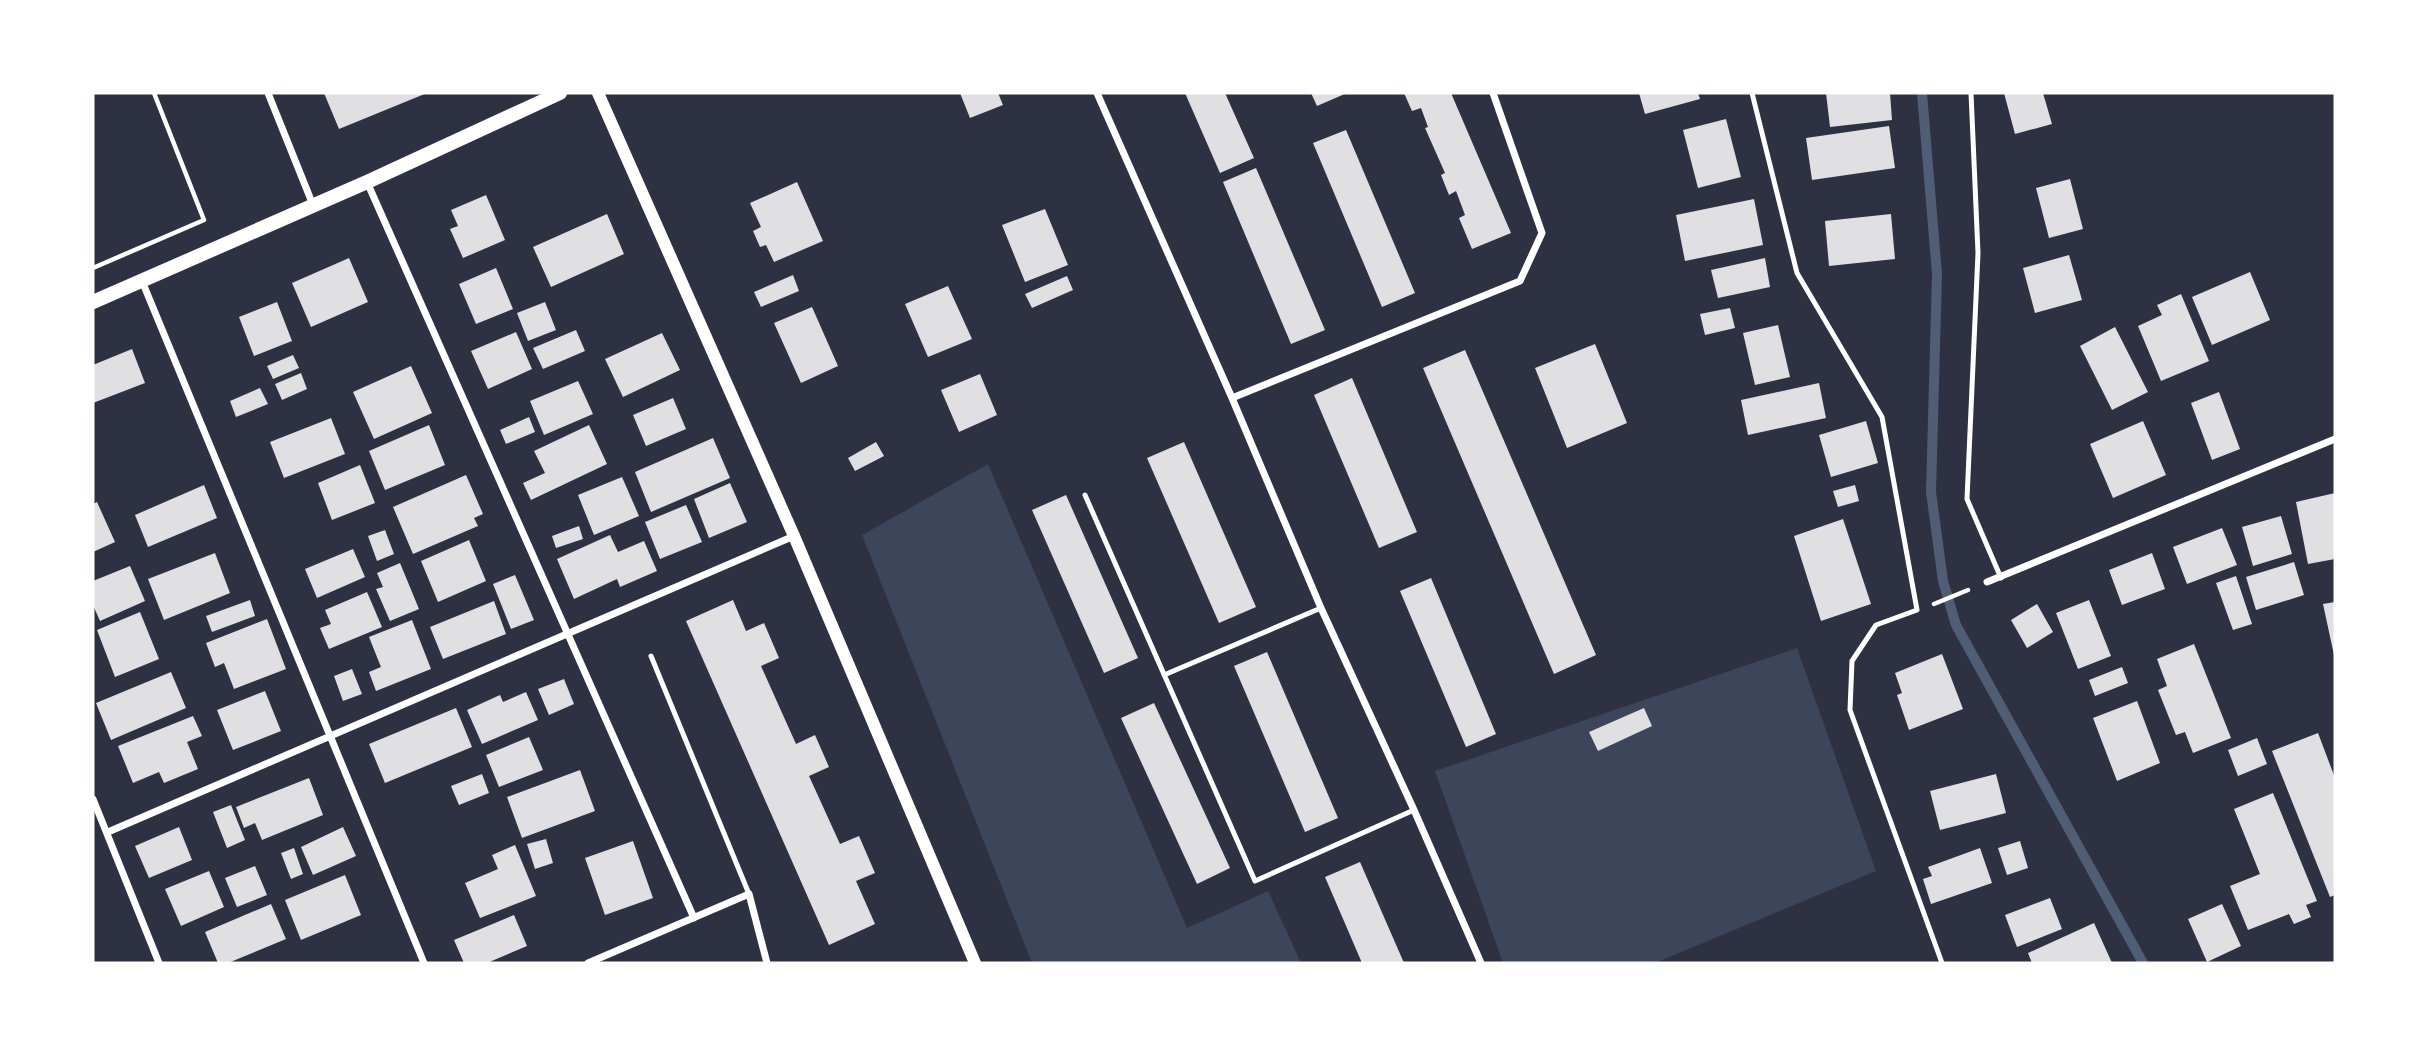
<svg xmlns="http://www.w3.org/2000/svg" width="2428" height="1056" font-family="Mulish,sans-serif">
  <rect width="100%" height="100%" fill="#2d3142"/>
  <path fill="#3c4559" d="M988 464 1187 928 1268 891 1301 963H1032L862 535Z
    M1797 648 1876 871 1655 963H1503L1435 771Z"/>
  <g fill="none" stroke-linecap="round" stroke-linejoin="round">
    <path stroke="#4f5d75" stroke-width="10" d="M1922 93 1937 274 1931 492 1943 581 1956 625 2143 963"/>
  </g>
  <path fill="#e0e0e3" d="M324 93H427L339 129Z
    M960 93H998L1003 105 970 118Z
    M1185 93H1225L1254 158 1220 173Z
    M1311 93H1347L1317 106Z
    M1404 93H1451L1511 233 1472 249 1459 218 1465 215 1456 191 1449 195 1441 175 1445 173 1425 128 1428 127 1421 108 1412 111Z
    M1639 93H1698L1700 99 1645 114Z
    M1826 93H1890L1892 120 1830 127Z
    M2004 93H2043L2052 124 2015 134Z
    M1726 119 1741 177 1698 188 1683 130Z
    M1889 126 1895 168 1812 180 1806 138Z
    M1346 130 1415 293 1382 307 1313 143Z
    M1256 168 1325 330 1291 344 1223 182Z
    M2070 179 2083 229 2049 238 2036 188Z
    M797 182 823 241 774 262 766 245 760 247 753 231 761 227 750 203Z
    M486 195 505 240 463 258 450 229 458 226 451 210Z
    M1754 199 1763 245 1685 261 1676 215Z
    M1045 209 1068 265 1025 282 1002 225Z
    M607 214 624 254 551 287 533 247Z
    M1891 214 1895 259 1829 266 1825 221Z
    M2069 255 2082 300 2035 313 2023 268Z
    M349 258 368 302 311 327 292 283Z
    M1765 258 1770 287 1718 298 1711 270Z
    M496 268 513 309 476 324 459 284Z
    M2250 272 2270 320 2212 345 2192 297Z
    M793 275 799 291 761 307 754 292Z
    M1067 276 1073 290 1032 308 1025 294Z
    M948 286 972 339 928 357 905 304Z
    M2181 294 2209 361 2161 381 2138 326 2162 315 2157 305Z
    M277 302 292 341 254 356 239 317Z
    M545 302 556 330 528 341 517 313Z
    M812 307 838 366 801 383 774 323Z
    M1730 308 1735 328 1705 335 1700 314Z
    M1778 325 1790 377 1755 385 1743 333Z
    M2115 327 2148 392 2112 410 2080 346Z
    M576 330 585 351 543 369 533 348Z
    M516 332 532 369 488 389 471 351Z
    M662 333 680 370 623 397 605 359Z
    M1595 344 1627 423 1567 448 1535 368Z
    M132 349 145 383 93 403V365Z
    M1465 350 1596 655 1554 674 1423 368Z
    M293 355 299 368 273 379 267 366Z
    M411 366 432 413 374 439 353 392Z
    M301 373 307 389 282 400 275 384Z
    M980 374 997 415 959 432 941 390Z
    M1352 378 1417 532 1379 548 1314 395Z
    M578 381 593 414 544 435 530 401Z
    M1819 383 1826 418 1748 435 1741 400Z
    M260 388 268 404 236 417 230 401Z
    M2219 392 2240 449 2212 460 2191 403Z
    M673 398 686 429 646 446 633 415Z
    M529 417 535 432 506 444 500 430Z
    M331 418 345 454 284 478 270 442Z
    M1866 421 1878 463 1831 477 1819 435Z
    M2143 421 2166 475 2113 498 2090 444Z
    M429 425 445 465 385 490 369 451Z
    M589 425 607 464 531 500 523 483 545 473 534 451Z
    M713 438 730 478 651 512 635 472Z
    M876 442 884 456 855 471 848 458Z
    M1184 442 1256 607 1219 623 1147 458Z
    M360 465 375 503 332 520 318 483Z
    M466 475 483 514 474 518 478 526 413 554 393 507Z
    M622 477 639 516 594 535 578 495Z
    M730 483 747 522 709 538 694 499Z
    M204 485 217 518 148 547 135 515Z
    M1855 485 1859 501 1838 507 1833 491Z
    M2335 493V559L2308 564 2296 502Z
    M1066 495 1138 658 1104 673 1032 510Z
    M97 502 115 542 93 552V504Z
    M686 505 702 542 660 559 645 522Z
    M2281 516 2292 554 2253 566 2242 527Z
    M1843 519 1871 604 1821 621 1794 536Z
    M579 526 583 539 556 548 552 536Z
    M2222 528 2237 565 2187 584 2173 547Z
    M385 530 394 554 377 561 368 536Z
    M610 535 618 552 644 541 657 571 620 587 617 579 574 599 557 559Z
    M469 540 486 581 438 602 421 561Z
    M353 549 365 577 317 598 305 569Z
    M215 553 230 593 164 620 148 579Z
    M2152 553 2165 589 2122 605 2109 570Z
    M2294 562 2304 595 2256 610 2246 577Z
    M400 563 419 609 390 621 376 589 383 587 377 573Z
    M130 566 145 601 100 621 93 605V581Z
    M515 575 534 620 511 629 493 584Z
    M2236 576 2252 624 2233 630 2216 583Z
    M1431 578 1496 734 1466 747 1400 591Z
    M367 592 382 627 329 649 320 628 331 624 325 610Z
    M250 600 255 616 212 632 206 616Z
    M733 600 746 631 764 623 779 658 761 666 796 744 815 735 829 767 809 776 840 844 859 836 875 873 856 881 875 924 829 945 686 621Z
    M2089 600 2111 656 2078 669 2056 613Z
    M494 601 506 634 443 659 430 627Z
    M2335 602V655H2334L2323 604Z
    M2037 604 2053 632 2027 648 2011 620Z
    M140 612 159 659 115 677 97 630Z
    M267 619 286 669 234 689 224 663 215 667 206 643Z
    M412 620 431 669 376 691 369 672 381 667 369 637Z
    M2194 644 2231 738 2193 753 2185 732 2176 735 2158 690 2167 686 2157 659Z
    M1267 652 1338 818 1305 832 1234 666Z
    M1942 654 1963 709 1909 730 1897 695 1902 693 1895 673Z
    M2122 667 2128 683 2095 696 2089 680Z
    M352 669 362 694 343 701 334 676Z
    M171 672 186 708 111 740 96 703Z
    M564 679 574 704 549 715 538 689Z
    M265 691 281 731 233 750 217 710Z
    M526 692 538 720 482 744 467 710 500 695 503 702Z
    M2137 701 2160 763 2117 781 2093 718Z
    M1154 703 1230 868 1197 884 1121 718Z
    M456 708 472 747 385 783 369 744Z
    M1644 708 1652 726 1598 751 1589 732Z
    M193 716 202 736 187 742 198 769 164 783 159 772 133 783 118 746Z
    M2318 733 2335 778V895L2330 897 2272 751Z
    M529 737 543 770 499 787 486 755Z
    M2257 738 2267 764 2238 776 2228 750Z
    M580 770 595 811 522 838 507 797Z
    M482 774 489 793 459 805 451 786Z
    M1996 774 2006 813 1940 830 1930 791Z
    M309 778 323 815 262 840 255 823 244 828 236 807Z
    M2273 793 2317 901 2306 905 2311 917 2294 924 2289 914 2248 930 2230 886 2260 874 2234 809Z
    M231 805 245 840 227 848 213 812Z
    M179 827 192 860 149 878 135 846Z
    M343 827 356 856 313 875 301 847Z
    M546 839 553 863 535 869 527 844Z
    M633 841 653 898 605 915 585 858Z
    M2020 841 2028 868 2007 875 1998 848Z
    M515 845 536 896 480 918 465 883 498 869 492 855Z
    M294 848 303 874 291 879 281 853Z
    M1980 848 1992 883 1931 904 1923 879 1932 876 1928 867Z
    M1360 862 1404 963H1362L1325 877Z
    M255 866 267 895 237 907 225 878Z
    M209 871 224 907 181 926 165 889Z
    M345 875 361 915 301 940 285 900Z
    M2050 898 2062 929 2017 947 2005 915Z
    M271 904 286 939 228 963H218L205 932Z
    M2222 904 2241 946 2207 962 2188 919Z
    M514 915 527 946 487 963H464L454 940Z
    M2094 923 2112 963H2032L2028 953Z"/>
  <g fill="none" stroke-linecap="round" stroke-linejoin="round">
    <path stroke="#fff" stroke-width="4.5" d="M93 268 204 220 154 93
      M1934 604 1968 590"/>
    <path stroke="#fff" stroke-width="5" d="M1752 93 1797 273 1882 417 1917 610 1876 625 1852 661 1850 710 1942 963
      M1971 93 1978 253 1967 499 2001 578
      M1085 495 1255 881 1414 810
      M651 656 749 894
      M1164 675 1321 608"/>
    <path stroke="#fff" stroke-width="7" d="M268 93 313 205
      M1097 93 1232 398 1321 608 1414 810 1481 963
      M367 182 694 918
      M142 281 424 963
      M1232 398 1520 281 1542 233 1493 93
      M1987 582 2335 439
      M93 799 159 963
      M108 832 794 536
      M588 963 749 894 767 963"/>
    <path stroke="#fff" stroke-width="12" d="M598 93 794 536 975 963"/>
    <path stroke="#fff" stroke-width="14" d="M93 302 367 182 560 93"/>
  </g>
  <rect width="2428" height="1056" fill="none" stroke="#ffffff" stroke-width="189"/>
</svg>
